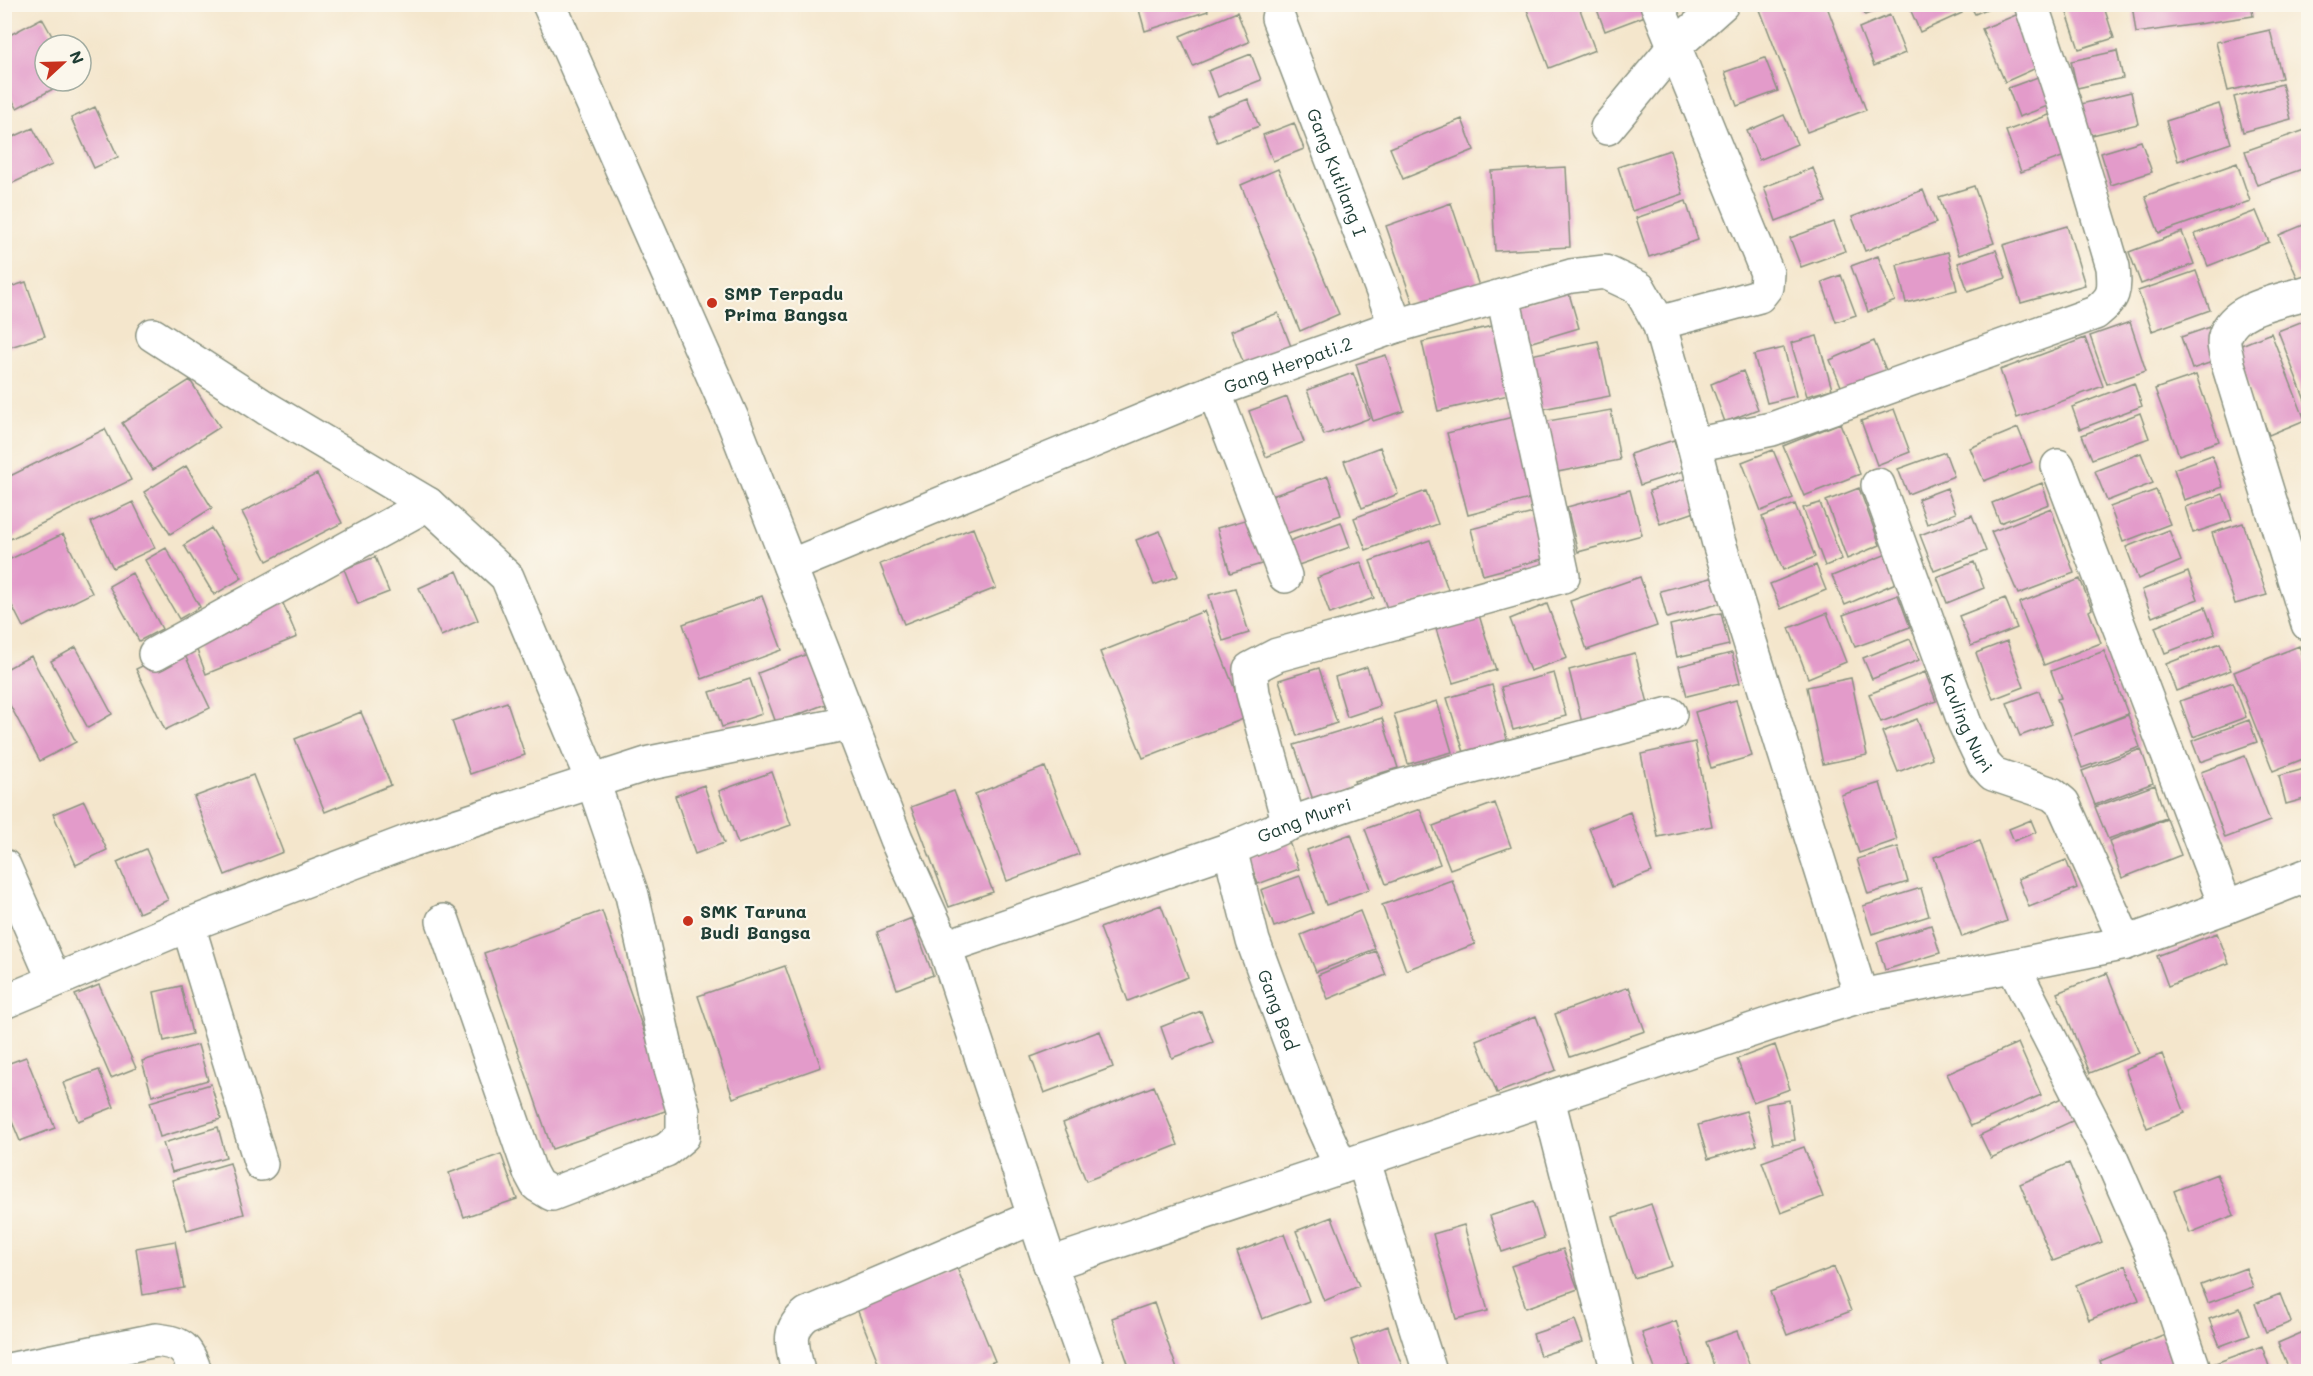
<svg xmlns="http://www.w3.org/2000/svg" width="2313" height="1376" font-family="Mali,sans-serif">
  <rect width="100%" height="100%" fill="#fbf7ec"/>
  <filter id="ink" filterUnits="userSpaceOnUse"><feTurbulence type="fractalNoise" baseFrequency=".0167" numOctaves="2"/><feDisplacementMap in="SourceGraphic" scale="12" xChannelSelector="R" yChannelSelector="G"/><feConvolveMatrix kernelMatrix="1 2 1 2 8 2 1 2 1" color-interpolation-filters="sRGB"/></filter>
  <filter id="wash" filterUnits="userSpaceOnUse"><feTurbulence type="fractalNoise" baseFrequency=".008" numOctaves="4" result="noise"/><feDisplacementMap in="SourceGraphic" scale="24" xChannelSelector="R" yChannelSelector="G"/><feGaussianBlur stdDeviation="1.35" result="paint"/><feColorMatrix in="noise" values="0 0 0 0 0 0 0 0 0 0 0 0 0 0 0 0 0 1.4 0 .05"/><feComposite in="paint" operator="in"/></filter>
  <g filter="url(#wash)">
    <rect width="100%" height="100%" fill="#f4e6cc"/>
    <g id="blocks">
      <path fill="#e39bca" d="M1141 4H1206L1208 11 1145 31 1138 6Z
        M1534 4H1578L1595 50 1549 68 1526 7Z
        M1595 4H1640L1645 16 1605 31Z
        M1764 4H1826L1866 110 1807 132 1759 7Z
        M1861 4H1887L1888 6 1865 15Z
        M1908 4H1959L1962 13 1920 32Z
        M2064 4H2103L2114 38 2079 49Z
        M2132 4H2251L2253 16 2136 33Z
        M1970 5H1996L1975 14Z
        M1237 12 1249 42 1193 66 1180 36Z
        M2021 13 2043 65 2005 82 1982 29Z
        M1890 15 1905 53 1874 66 1859 28Z
        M42 18 57 45H45V81H68L17 108 4 85V38Z
        M2270 30 2282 78 2228 91 2216 42Z
        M2117 51 2123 78 2077 88 2071 61Z
        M1251 54 1261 80 1218 97 1208 71Z
        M1765 58 1778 91 1737 106 1725 72Z
        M2046 74 2058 102 2019 117 2008 88Z
        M2282 84 2291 119 2243 132 2234 97Z
        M2131 92 2138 124 2088 136 2081 104Z
        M1248 99 1259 126 1217 142 1207 115Z
        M2219 104 2231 143 2178 161 2166 121Z
        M95 107 118 157 94 168 71 118Z
        M2057 112 2073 153 2021 172 2006 131Z
        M1784 115 1797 144 1759 160 1747 131Z
        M1462 119 1474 150 1403 179 1390 148Z
        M1294 123 1304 149 1273 161 1263 135Z
        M33 128 52 165 4 187V141Z
        M2308 129V167L2257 185 2245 151Z
        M2141 141 2152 172 2111 185 2101 153Z
        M1670 150 1683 194 1632 211 1618 167Z
        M2237 163 2250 201 2159 233 2145 196Z
        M1566 167 1570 247 1495 251 1491 171Z
        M1813 168 1826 202 1776 221 1764 187Z
        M1278 169 1339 314 1300 331 1241 185Z
        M1974 186 1994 243 1959 255 1939 197Z
        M1923 190 1936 223 1865 251 1852 217Z
        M1686 201 1698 240 1649 257 1636 218Z
        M1451 203 1479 286 1415 309 1386 226Z
        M2256 211 2269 242 2208 266 2195 234Z
        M1834 222 1845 251 1801 267 1790 238Z
        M2308 223V282L2301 286 2279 235Z
        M2067 226 2085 285 2021 303 2003 245Z
        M2182 232 2194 264 2141 284 2129 252Z
        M1996 250 2006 278 1968 291 1958 263Z
        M1948 252 1957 290 1906 303 1897 265Z
        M1878 256 1895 301 1868 312 1851 266Z
        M2196 271 2210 310 2152 331 2138 291Z
        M1841 275 1856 315 1836 322 1822 282Z
        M26 282 45 336 4 349V289Z
        M1568 290 1579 328 1522 345 1511 307Z
        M1278 313 1294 354 1247 372 1231 331Z
        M2308 319V408L2278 331Z
        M2130 322 2146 371 2107 384 2090 336Z
        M1497 325 1513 394 1438 411 1422 342Z
        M2210 327 2221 359 2192 369 2181 337Z
        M2271 333 2305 420 2269 435 2234 348Z
        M1817 336 1832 389 1807 396 1791 343Z
        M2085 338 2103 386 2017 418 2000 370Z
        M1598 341 1610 396 1537 410 1526 356Z
        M1874 341 1888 375 1844 393 1830 360Z
        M1784 348 1796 396 1767 403 1754 355Z
        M1386 355 1404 411 1373 421 1356 364Z
        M1743 371 1758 409 1725 422 1711 384Z
        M1353 373 1370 418 1324 435 1307 390Z
        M2196 375 2219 441 2179 455 2155 389Z
        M190 380 220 427 153 470 122 423Z
        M2134 383 2142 406 2080 429 2072 407Z
        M1287 397 1304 442 1266 457 1249 411Z
        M1894 409 1910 452 1877 465 1861 421Z
        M1611 410 1620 460 1552 473 1542 422Z
        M2140 413 2149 438 2092 459 2082 435Z
        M1521 415 1541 496 1468 515 1447 433Z
        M1840 423 1860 474 1804 496 1783 446Z
        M2018 428 2032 462 1984 481 1970 448Z
        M105 429 131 480 4 542V479Z
        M1674 440 1684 471 1640 485 1630 454Z
        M1380 447 1398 494 1362 508 1344 461Z
        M1773 450 1793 498 1761 511 1742 462Z
        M1945 452 1954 476 1908 494 1898 469Z
        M2141 453 2153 483 2107 501 2095 471Z
        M2212 455 2223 487 2184 500 2174 469Z
        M186 466 212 508 170 534 144 492Z
        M317 474 342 523 267 561 242 512Z
        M1328 476 1341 515 1282 535 1269 497Z
        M1687 478 1698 511 1660 524 1649 491Z
        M2042 483 2049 504 2000 523 1992 503Z
        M1859 488 1880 545 1847 559 1826 501Z
        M1947 488 1956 513 1927 524 1918 499Z
        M1630 490 1642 535 1578 552 1567 507Z
        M2156 490 2170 524 2123 542 2110 507Z
        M1426 491 1438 524 1366 550 1354 518Z
        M2223 494 2232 520 2193 533 2185 507Z
        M133 502 155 548 113 568 91 522Z
        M1820 503 1842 559 1825 566 1803 508Z
        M1795 504 1815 557 1783 570 1762 517Z
        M2051 508 2074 573 2018 594 1991 532Z
        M1545 510 1557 555 1483 575 1471 529Z
        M1972 515 1986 551 1934 571 1920 535Z
        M1252 518 1265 563 1230 573 1217 528Z
        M1341 522 1350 547 1290 568 1281 544Z
        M2243 523 2267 595 2235 604 2212 533Z
        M211 528 242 578 214 595 184 545Z
        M973 528 996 588 904 624 880 564Z
        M2169 530 2181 561 2138 579 2126 547Z
        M1160 531 1178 576 1154 585 1136 540Z
        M63 534 92 593 23 627 4 590V562Z
        M1430 540 1449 592 1389 614 1370 561Z
        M166 548 200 607 179 619 145 560Z
        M1887 554 1898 582 1845 605 1832 576Z
        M375 557 389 592 358 604 344 569Z
        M1361 562 1374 598 1330 614 1317 578Z
        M1974 562 1984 588 1947 603 1937 577Z
        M1816 565 1826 590 1781 609 1770 584Z
        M457 571 478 620 441 636 419 588Z
        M2188 572 2198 599 2152 617 2142 590Z
        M132 573 162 629 139 641 109 586Z
        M1719 576 1726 602 1667 618 1660 591Z
        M1640 577 1657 626 1587 650 1570 601Z
        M2080 579 2092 609 2089 611 2101 643 2044 665 2019 603Z
        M1235 588 1249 633 1223 641 1209 595Z
        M1898 595 1910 627 1855 647 1843 615Z
        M762 596 782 650 702 679 683 624Z
        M2005 598 2017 628 1971 646 1959 616Z
        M282 601 297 637 206 674 192 637Z
        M1547 604 1567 658 1530 671 1510 619Z
        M2205 607 2215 634 2165 653 2155 627Z
        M1204 611 1246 718 1143 758 1100 652Z
        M1721 613 1729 645 1677 657 1670 625Z
        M1827 613 1846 662 1808 678 1789 628Z
        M1479 615 1496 670 1453 683 1436 629Z
        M1910 639 1919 660 1872 679 1863 658Z
        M2007 641 2024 687 1993 699 1976 653Z
        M2220 643 2231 670 2176 691 2166 664Z
        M2299 646 2308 670V757L2273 771 2234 672Z
        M76 647 112 714 88 728 51 661Z
        M181 647 210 708 165 730 136 669Z
        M2104 651 2128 714 2074 735 2128 715 2140 747 2082 768 2057 699 2061 698 2051 671Z
        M813 652 831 702 776 723 758 673Z
        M1635 653 1649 707 1582 723 1569 670Z
        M1732 653 1740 683 1687 696 1679 666Z
        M31 656 76 742 40 761 4 694V670Z
        M1367 667 1380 706 1347 717 1335 677Z
        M1319 668 1337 723 1297 736 1279 680Z
        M1925 672 1936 701 1881 722 1869 694Z
        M1554 673 1566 716 1513 730 1501 687Z
        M1851 678 1867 755 1823 764 1807 687Z
        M750 679 762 714 722 727 710 692Z
        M2233 682 2246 717 2193 737 2180 701Z
        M1492 685 1510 750 1467 762 1447 698Z
        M2039 691 2052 724 2020 736 2007 703Z
        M1736 700 1752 756 1711 768 1695 712Z
        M1437 701 1452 752 1408 764 1394 714Z
        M507 702 525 755 470 774 452 721Z
        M361 712 391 785 325 812 295 739Z
        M1382 718 1398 768 1354 781 1357 789 1314 803 1294 745Z
        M1917 719 1932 758 1898 772 1882 732Z
        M2249 720 2257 742 2200 762 2192 741Z
        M1695 742 1712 826 1658 837 1641 754Z
        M2141 749 2153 783 2095 805 2082 771Z
        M2245 756 2270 821 2225 838 2201 772Z
        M1045 767 1079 854 1007 881 975 794Z
        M2308 768V798L2286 804 2279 776Z
        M772 772 791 825 738 844 719 791Z
        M253 775 283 852 225 875 194 797Z
        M1880 783 1897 840 1859 853 1841 795Z
        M704 785 724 843 695 854 675 796Z
        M2155 785 2166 818 2108 839 2095 807Z
        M954 791 993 892 949 907 911 807Z
        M84 801 107 850 76 865 53 814Z
        M1495 803 1511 847 1450 869 1433 826Z
        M1420 809 1440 864 1386 884 1365 829Z
        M1630 812 1652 872 1612 887 1589 828Z
        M2167 819 2181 855 2122 878 2109 841Z
        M2031 820 2036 832 2014 841 2009 829Z
        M1351 834 1370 889 1326 905 1307 850Z
        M1980 841 2007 921 1962 937 1934 857Z
        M1289 842 1299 869 1258 884 1248 857Z
        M1898 847 1908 882 1868 894 1857 859Z
        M146 849 168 900 139 913 117 862Z
        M2066 860 2077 888 2029 907 2018 879Z
        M1300 876 1313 913 1274 927 1261 890Z
        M1452 880 1475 944 1406 970 1382 905Z
        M1921 888 1929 916 1872 934 1863 906Z
        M1161 905 1188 977 1128 1001 1100 928Z
        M602 911 671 1109 552 1149 484 953Z
        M1360 911 1375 949 1316 972 1301 935Z
        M912 918 933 975 897 989 877 932Z
        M1931 925 1940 953 1885 970 1877 942Z
        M2217 933 2229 963 2168 986 2157 956Z
        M1376 951 1386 975 1328 999 1318 975Z
        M785 966 821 1067 733 1098 698 996Z
        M2107 973 2139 1053 2090 1073 2057 993Z
        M99 985 136 1068 111 1078 75 995Z
        M181 986 192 1034 164 1041 154 992Z
        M1629 987 1645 1031 1570 1057 1555 1014Z
        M1201 1011 1213 1042 1172 1058 1161 1027Z
        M1536 1016 1556 1070 1497 1093 1476 1040Z
        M1100 1031 1113 1067 1044 1093 1031 1057Z
        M2018 1043 2041 1095 1971 1126 1947 1074Z
        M198 1045 208 1080 152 1096 142 1061Z
        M1775 1045 1790 1089 1753 1102 1737 1059Z
        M2162 1054 2185 1113 2147 1128 2125 1069Z
        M26 1057 55 1128 20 1141 4 1102V1065Z
        M99 1070 114 1107 78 1121 63 1083Z
        M211 1084 221 1119 160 1137 150 1102Z
        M1154 1086 1178 1145 1086 1181 1063 1123Z
        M2066 1096 2077 1119 1991 1158 1980 1135Z
        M1789 1100 1795 1140 1773 1143 1766 1104Z
        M1746 1111 1757 1145 1708 1159 1698 1125Z
        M218 1127 226 1157 172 1172 163 1143Z
        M1804 1147 1823 1197 1781 1213 1762 1162Z
        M501 1154 517 1199 464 1217 449 1173Z
        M230 1163 244 1214 187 1230 172 1180Z
        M2069 1163 2102 1242 2053 1261 2020 1184Z
        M2217 1174 2234 1215 2190 1233 2174 1191Z
        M1533 1202 1544 1238 1502 1252 1490 1216Z
        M1651 1204 1672 1266 1634 1278 1613 1217Z
        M1332 1217 1359 1286 1324 1301 1296 1231Z
        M1464 1225 1488 1311 1456 1319 1433 1234Z
        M1284 1234 1309 1301 1262 1319 1237 1252Z
        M175 1241 184 1288 143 1295 136 1248Z
        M1563 1249 1578 1289 1526 1308 1511 1266Z
        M2126 1265 2139 1300 2089 1320 2076 1285Z
        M1834 1267 1851 1311 1787 1335 1770 1292Z
        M957 1268 995 1361 969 1372H882L857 1309Z
        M2246 1268 2253 1287 2208 1303 2201 1285Z
        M2280 1294 2291 1322 2266 1332 2255 1304Z
        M1154 1303 1178 1372H1131L1112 1318Z
        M2240 1308 2250 1335 2220 1346 2209 1319Z
        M1575 1320 1583 1342 1540 1356 1533 1334Z
        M1676 1321 1690 1365 1673 1372H1656L1642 1333Z
        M1388 1326 1404 1372H1362L1351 1340Z
        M2308 1330V1372H2290L2278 1343Z
        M1737 1331 1752 1372H1716L1706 1342Z
        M2165 1334 2178 1366 2165 1372H2104L2100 1361Z
        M2262 1346 2271 1372H2216L2213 1364Z"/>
    </g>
  </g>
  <g filter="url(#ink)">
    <use href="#blocks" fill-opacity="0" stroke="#8a9280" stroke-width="1.5"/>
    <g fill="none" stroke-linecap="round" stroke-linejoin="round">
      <g stroke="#8a9280" stroke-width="36">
        <g id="minor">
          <path d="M549 4 734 423 896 839 945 947 1050 1264 1089 1372"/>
          <path d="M1657 4 1767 273 1766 287 1759 296 1659 323"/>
          <path id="s1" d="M1278 18 1396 326"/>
          <path d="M1607 128 1674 47 1722 4"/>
          <path d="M2308 292C2282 301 2234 306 2225 336 2222 344 2227 356 2228 364L2308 624"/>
          <path d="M153 335 266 408 428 504 507 577 593 782 632 895 670 1065 683 1110V1136L666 1150 552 1194 537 1185 530 1172 443 921"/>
          <path d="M1214 391 1285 576"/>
          <path d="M1694 445 1772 429 2095 313C2115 297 2115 292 2113 267L2064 103 2031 4"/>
          <path id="s2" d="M1878 485 1965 724 1984 764 1993 774 2052 794 2063 803 2126 943"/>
          <path id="s3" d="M790 566 1214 391 1396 326 1571 276 1605 272 1639 288 1659 323 1694 445 1718 540 1861 996"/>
          <path d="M155 654 428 504"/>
          <path d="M1289 824 1253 693 1250 669 1277 655 1563 576 1503 296"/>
          <path id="s4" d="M1230 849 1253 941 1314 1107 1341 1167"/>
          <path d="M4 866 54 980"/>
          <path d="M2226 907 2308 875"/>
          <path d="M188 925 261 1164"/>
          <path id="s5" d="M945 947 1230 849 1289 824 1394 788 1670 714"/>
          <path d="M2013 966 2110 1156 2162 1275 2195 1372"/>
          <path d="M4 1002 188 925 412 840 650 763 849 723"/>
          <path d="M1548 1099 1618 1372"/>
          <path d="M1364 1162 1430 1372"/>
          <path d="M1050 1264 1788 1018 1861 996 2126 943 2226 907 2058 466"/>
          <path d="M4 1371 156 1340C181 1343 187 1347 195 1372"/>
          <path d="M798 1372C793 1347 785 1331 807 1314L1034 1217"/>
        </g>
      </g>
      <use href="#minor" stroke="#fff" stroke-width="33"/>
    </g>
  </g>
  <g fill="#c8321e" stroke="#fbf7ec" stroke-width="2">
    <circle cx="712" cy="303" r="6"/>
    <circle cx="688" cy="921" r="6"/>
  </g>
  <g text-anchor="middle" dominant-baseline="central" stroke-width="4.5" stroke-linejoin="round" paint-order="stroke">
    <g font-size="18" fill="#1f3d34" stroke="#fbf7ec">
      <text stroke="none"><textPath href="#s1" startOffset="165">Gang Kutilang I</textPath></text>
      <text stroke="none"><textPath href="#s3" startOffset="537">Gang Herpati.2</textPath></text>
      <text stroke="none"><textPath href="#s2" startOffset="254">Kavling Nuri</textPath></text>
      <text stroke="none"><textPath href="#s5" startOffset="381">Gang Murri</textPath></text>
      <text stroke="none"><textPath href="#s4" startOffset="168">Gang Bed</textPath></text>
    </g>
    <g font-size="18" font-weight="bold" fill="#1f3d34" stroke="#fbf7ec" text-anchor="start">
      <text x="724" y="293">SMP Terpadu<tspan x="724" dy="21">Prima Bangsa</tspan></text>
      <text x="700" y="911">SMK Taruna<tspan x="700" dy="21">Budi Bangsa</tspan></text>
    </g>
  </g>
  <rect width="2313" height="1376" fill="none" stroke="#fbf7ec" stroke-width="24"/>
  <g transform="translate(63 63) rotate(68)"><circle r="28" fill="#fbf7ec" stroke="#a3ada2" stroke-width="1.5"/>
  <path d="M0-4.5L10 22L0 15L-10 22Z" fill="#c8321e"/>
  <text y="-9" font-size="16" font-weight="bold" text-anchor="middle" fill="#1f3d34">N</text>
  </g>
</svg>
